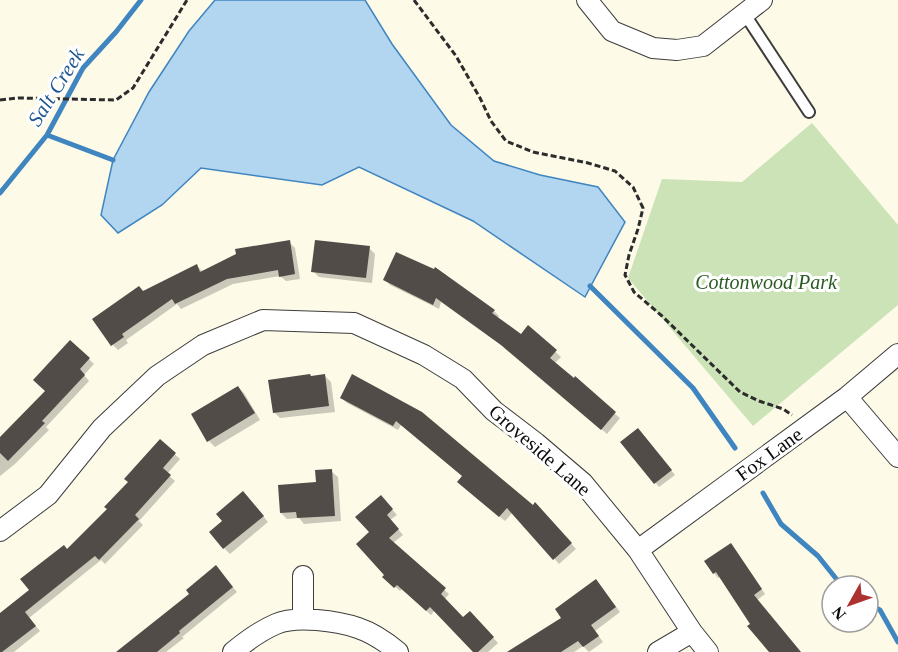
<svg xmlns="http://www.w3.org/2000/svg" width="898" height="652" font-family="Georgia,serif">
  <rect width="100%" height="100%" fill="#fdfae8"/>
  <path fill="#cbe3b6" d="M812 123 898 225V305L753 426 628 278 662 179 742 182Z"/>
  <path fill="#b2d5f0" stroke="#3f85c0" stroke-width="1.5" d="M215 0H365L392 44 451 125 494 161 540 175 598 187 625 222 585 297 473 221 359 167 322 185 201 168 162 205 118 233 101 215 113 160 149 92 189 31Z"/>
  <path fill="#0003" d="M289 242 295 248 300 279 286 281 280 276 233 284 181 309 177 304 126 340 128 343 118 350 113 345 144 292 197 266 203 272Z
    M369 248 375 254 372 283 319 277 313 271Z
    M385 280 494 311 499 316 497 319 521 336 529 327 561 357 554 364 620 418 607 434 508 350 441 302 439 309 390 285Z
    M71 342 94 364 84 375 89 381 46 427 49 430 15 464 0 476V439L47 391Z
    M325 376 331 382 335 412 280 418 274 412 311 377Z
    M353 376 533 507 540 509 576 549 559 564 513 512 505 521 464 487V477L401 425 398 430 347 403 342 398Z
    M238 387 244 393 260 420 215 447 209 441Z
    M642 434 675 475 659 487 622 442Z
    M160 441 180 459 167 474 175 481 139 521 143 525 105 564 101 560 29 618 40 631 14 652H0V615L31 590 109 509Z
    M331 471 338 477 341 521 304 524 299 518 287 519 281 513Z
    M381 497 397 515 390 520 403 535 393 543 449 594 444 600 463 619 470 613 498 643 488 652H475L435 610 431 615 402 589 400 591 384 577 386 575 371 532Z
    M249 499 268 522 230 554 224 548Z
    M735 550 765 594 757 600 800 652H770L720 577 718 578 714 573Z
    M220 572 237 592 182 637 184 638 166 652H118Z
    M601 586 620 612 595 631 603 642 589 652 583 646 574 652H513L563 618Z"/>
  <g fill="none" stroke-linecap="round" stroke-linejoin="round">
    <path stroke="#3f85c0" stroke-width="5" d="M47 135 113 160
      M0 193 47 135 83 68 116 32 141 0
      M590 286 693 388 735 448
      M763 493 781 524 818 556 842 586
      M868 604 880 610 898 642"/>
  </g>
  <path fill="#514c47" d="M290 240 295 274 279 277 278 270 227 279 175 304 172 299 122 334 124 337 111 346 92 319 139 286 143 291 197 264 200 272 236 254 235 249Z
    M315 240 370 246 366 278 311 272Z
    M396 252 434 269 435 267 495 310 492 313 521 334 528 325 557 350 550 358 574 378 575 376 616 412 601 430 501 345 436 298 433 305 383 280Z
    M70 340 90 358 80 369 85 375 42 421 45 423 8 461 0 453V437L45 391 33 380Z
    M310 374 311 376 325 374 329 406 273 413 268 380Z
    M352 374 422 412 533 505 535 502 572 543 553 560 507 508 499 517 457 482 462 476 396 421 393 426 340 398Z
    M238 386 255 413 207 442 191 414Z
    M638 428 672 470 654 484 620 442Z
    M160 439 176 453 163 468 171 475 135 515 139 519 99 560 95 556 25 612 36 626 2 652H0V613L29 590 20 579 64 545 67 549 107 509 104 507 128 482 124 479Z
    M332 469 335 516 297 518 296 512 280 513 278 485 316 482 315 470Z
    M243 491 264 516 223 549 209 532 222 521 216 514Z
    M381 495 393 509 387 515 399 529 389 538 446 588 441 594 463 617 470 611 494 637 478 652H473L430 607 426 611 397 585 394 588 382 577 384 575 356 544 369 532 355 517Z
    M731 543 762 589 754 595 801 652H769L747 626 750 624 716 572 713 574 704 561Z
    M216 565 233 587 179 631 180 633 157 652H116L189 594 186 590Z
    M596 579 616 607 591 625 599 636 583 647 578 641 561 652H507L561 618 555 609Z"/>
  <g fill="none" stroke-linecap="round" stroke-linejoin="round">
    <g stroke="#3d3d3d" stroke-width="14">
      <path id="lane" d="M744 13 809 112"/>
    </g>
    <g stroke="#3d3d3d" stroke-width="22">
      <path id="street" d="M587 0 612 31 653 48 677 50 703 46 762 0
        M847 397 898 457
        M0 531 48 495 102 428 157 376 203 345 263 320 354 323 424 355 463 379 494 411 536 443 583 483 638 550 692 632 708 652
        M638 550 847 397 898 354
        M303 619V576
        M233 652C245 642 262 630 276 624 296 615 338 621 358 628 373 633 386 642 398 652
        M658 652 692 632"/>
    </g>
    <path stroke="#2c2c2c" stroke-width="3" stroke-dasharray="6 3" stroke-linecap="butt" d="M414 0 456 56 480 98 491 121 506 141 533 152 588 163 615 171 633 187 643 208 638 229 629 255 625 275 634 292 662 316 740 392 759 401 783 409 792 415
      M0 100 18 98 116 100 133 88 187 0"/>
    <use href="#lane" stroke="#fff" stroke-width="10"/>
    <use href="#street" stroke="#fff" stroke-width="20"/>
  </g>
  <g text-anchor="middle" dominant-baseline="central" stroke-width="6" stroke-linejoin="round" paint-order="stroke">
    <g font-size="20" font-style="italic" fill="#295a21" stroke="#fff">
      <text x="766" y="282">Cottonwood Park</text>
    </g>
    <g font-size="20" fill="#0a0a0a" stroke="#fff">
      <text transform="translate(540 450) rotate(41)">Groveside Lane</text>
      <text transform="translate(769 454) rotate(-36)">Fox Lane</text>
    </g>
    <g font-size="21" font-style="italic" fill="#1f578f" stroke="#fff">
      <text transform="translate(56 87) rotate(-58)">Salt Creek</text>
    </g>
  </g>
  <g transform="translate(850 604) rotate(230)"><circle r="28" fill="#ffffff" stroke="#9d9d9d" stroke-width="1.5"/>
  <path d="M0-4.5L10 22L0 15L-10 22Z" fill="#ac312f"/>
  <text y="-9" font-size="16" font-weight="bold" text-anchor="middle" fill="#0a0a0a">N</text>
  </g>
</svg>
